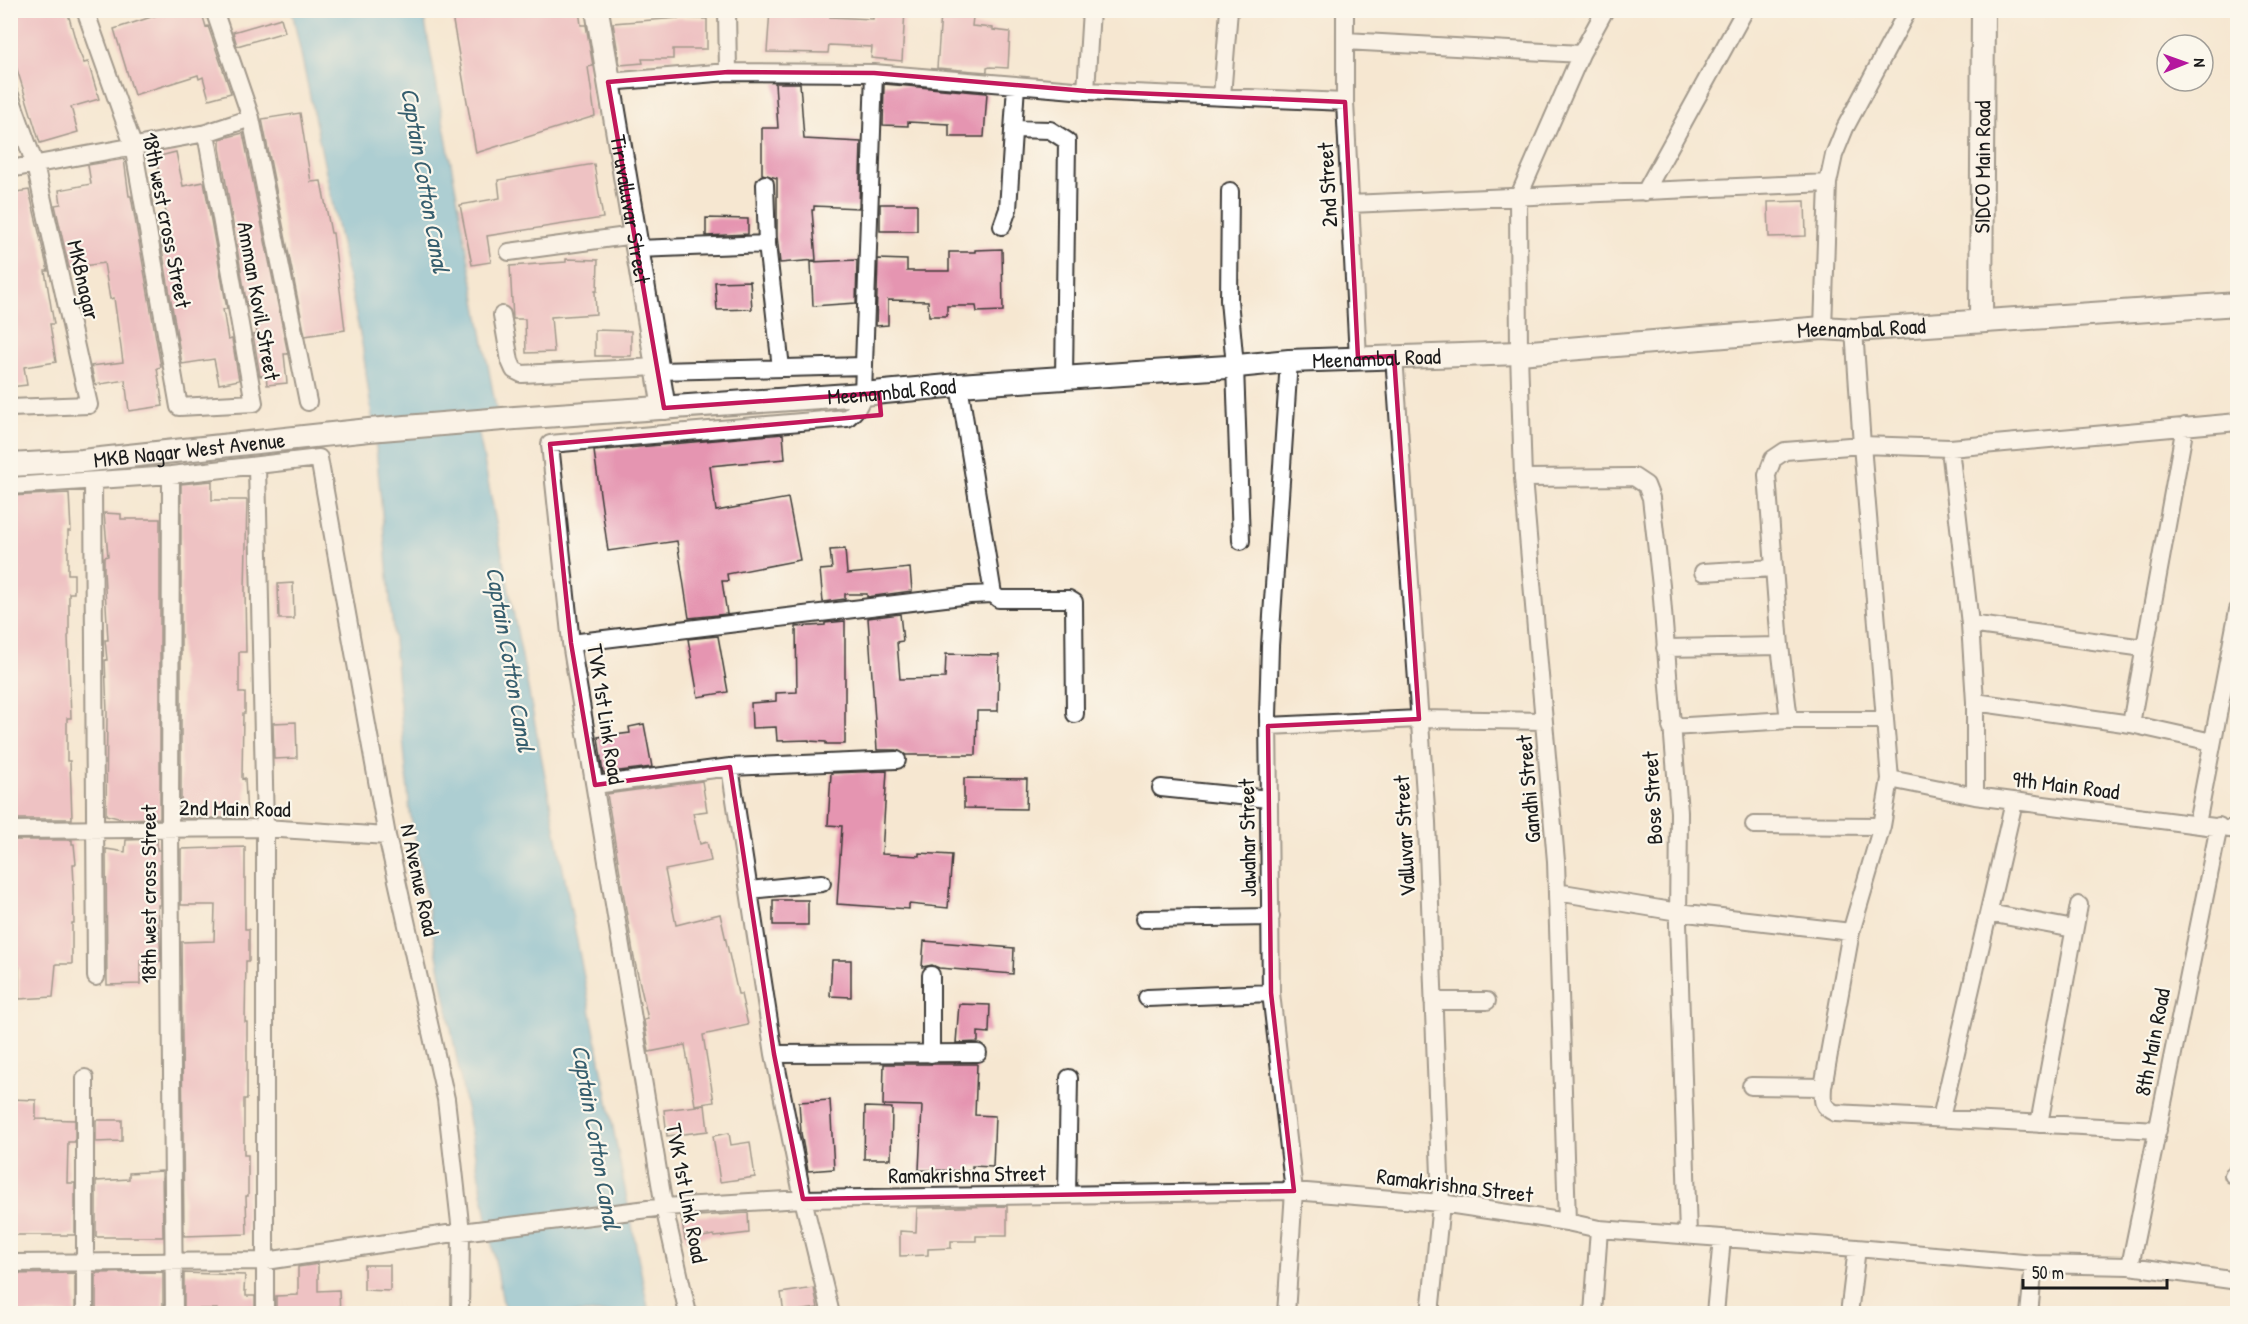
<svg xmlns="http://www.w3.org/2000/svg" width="2248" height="1324" font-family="'Patrick Hand',sans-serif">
  <rect width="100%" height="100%" fill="#fbf7ec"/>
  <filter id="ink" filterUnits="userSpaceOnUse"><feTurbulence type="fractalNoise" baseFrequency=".0167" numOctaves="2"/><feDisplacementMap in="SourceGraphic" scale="12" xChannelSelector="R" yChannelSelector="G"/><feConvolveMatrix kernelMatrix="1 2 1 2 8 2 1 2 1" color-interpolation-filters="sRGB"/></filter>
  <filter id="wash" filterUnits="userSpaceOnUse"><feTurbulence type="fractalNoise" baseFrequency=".008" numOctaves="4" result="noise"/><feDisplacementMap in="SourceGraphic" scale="24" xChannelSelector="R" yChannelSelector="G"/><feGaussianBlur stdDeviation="1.35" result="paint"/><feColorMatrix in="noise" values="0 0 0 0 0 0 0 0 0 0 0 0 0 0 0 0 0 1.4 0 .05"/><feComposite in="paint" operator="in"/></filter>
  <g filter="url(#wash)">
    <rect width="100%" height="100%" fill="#f6e7d1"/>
    <path fill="#55afd2" stroke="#386677" stroke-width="1.5" d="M292 11H423L497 414 476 419 649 1313H505L410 813 375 438 362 344Z"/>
    <g id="blocks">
      <path fill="#e595b1" d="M10 10H67L78 49 84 63 88 62 99 99 71 107 78 132 40 143 10 47Z
        M173 10H201L206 27 208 26 231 93 209 99 203 77 199 79 198 75 134 95 114 29Z
        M451 10H579L581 25H586L593 66 588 67 595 116 476 153Z
        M770 10H830V17L873 19V10H905L902 61 871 58 872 47 829 45 828 53 767 52Z
        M941 14 973 17 972 26 993 28V30L1010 32 1008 68 990 67 987 68V72L937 68Z
        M281 18 285 32 237 46 233 32Z
        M679 18 707 19V49H673V59H642L643 63 620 65 613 23Z
        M775 83H800L804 139 861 142 859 208 814 206V210H812L816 260 780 263 777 236V178L762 174V128H778Z
        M884 84 987 93 984 137H949V124L908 122V126L883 125Z
        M300 113 311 182 321 181 331 233H333L345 330 305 336 262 119Z
        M243 133 288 354H284L287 383 267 385 266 375 260 376 253 335 257 334 253 305 247 306 220 148V139Z
        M176 152 183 186 204 182 227 309H223L228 340 232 339 239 380 219 384 214 359 182 364 160 237 170 235 156 157Z
        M124 159 129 196H131L161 367 157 368 163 406 129 411 125 380 95 385 91 366 123 362 114 298 110 299 104 263 69 268 55 205 61 204 59 190 91 184 88 165Z
        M594 164 603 218 487 236 491 262 472 265 460 205 500 198 498 180Z
        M29 190 48 271H45L54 324H50L56 362 24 367 27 385 10 387V193Z
        M1805 201 1806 236 1769 237 1768 202Z
        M880 204H917V231H880Z
        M706 218 748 219V234L706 236Z
        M1002 249 1003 311 977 312 976 306H947V316H929L928 301 888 300V325L876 326 878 259 907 260V271H949V252H975V250Z
        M566 259 598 260 597 291H595L596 314 551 317 554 352 526 353 525 319H513L510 266 566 262Z
        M857 260 856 303 813 306 811 262Z
        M750 281 752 309 717 310 715 282Z
        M595 330 631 331V356H595Z
        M783 434 785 459 710 466 716 511 788 498 800 560 727 574 728 581H722L727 614 689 618 677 541 608 551 594 451Z
        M212 481V500H247L245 590 246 652H239V693H245V713H243L242 779 245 778 247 818H181V484Z
        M69 493 71 531H68V574H74V593H69V635L68 636 71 718H67V761H70L72 819H10V496Z
        M104 513 121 514V519H160V818L122 819 106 815 107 713 105 660H107L105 640H108L104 571V557L108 556Z
        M845 549 847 574 910 568 912 591 867 597V594H845V599L823 602 820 570 832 569 830 550Z
        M293 583 294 619H279L278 584Z
        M900 614 903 641 897 642 900 679 945 678 946 654 999 655 998 711H977L976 755H906L897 750H877L868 618Z
        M845 621V744H826V742L809 741V740L777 741 776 727 752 728 751 703 776 701V693L797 692 796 627 825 625V623Z
        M718 636 728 692 698 697 688 639Z
        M296 722 297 758 274 759 273 723Z
        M644 724 652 767 603 773 598 737 630 733 629 727Z
        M887 771 882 854 919 856V853L952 855 948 908 909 904V909L837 904 842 826 828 825 831 773Z
        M964 778 1027 779 1026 809 964 808Z
        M702 781 707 811 693 813 700 844 707 842 711 861 665 870 676 925 720 914 738 994H741L748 1025 703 1035 714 1102 695 1105 685 1045 649 1052 644 1020 648 1019 634 958 607 794Z
        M157 839V850H160V905H158L161 961H140V984L107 985 106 849 125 852 126 840Z
        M10 840H72V844H74L76 864H73L74 884H73L74 923H72V964H56L53 997 19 999V967H10Z
        M245 847V929H249V961H246L245 1022H247V1099H244V1155H248V1196H246L247 1234 184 1236 181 942 214 941 215 905H181V849Z
        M773 900H808V925H773Z
        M924 941 1014 948 1013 974 939 968 932 965 922 967Z
        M832 960H851V997L830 996Z
        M959 1004 990 1005 989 1033 978 1032V1042L956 1043Z
        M884 1064H977L975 1115 995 1116 993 1167 972 1166V1171L919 1170 922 1106 883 1105Z
        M10 1099 36 1100V1119L75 1120V1142H68L67 1183H75V1235H10Z
        M830 1100 834 1169 808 1171 801 1133 799 1102Z
        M705 1105 708 1131 667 1136 664 1110Z
        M865 1107 892 1108 891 1159H864Z
        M96 1120H122V1141L96 1142Z
        M729 1133 731 1145 750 1142 755 1177 720 1182 713 1136Z
        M162 1171 163 1237H96V1181L129 1179V1173Z
        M1007 1206V1236H976V1241H951V1248L928 1249V1255L900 1256V1231L916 1232 917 1208Z
        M748 1213 749 1233 715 1237 714 1235 685 1240 681 1217Z
        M318 1264V1291L339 1290 340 1314H276V1296L298 1295V1267Z
        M364 1265H390V1291L364 1290Z
        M163 1272V1308L155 1309V1314H96V1273Z
        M75 1273V1314H10V1274Z
        M184 1273 245 1275 244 1291H246V1296H255V1314H218L217 1309H184Z
        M814 1288 818 1308 784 1313 781 1293Z"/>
    </g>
  </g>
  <g filter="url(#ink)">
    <use href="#blocks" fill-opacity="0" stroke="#3d3a37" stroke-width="1.5"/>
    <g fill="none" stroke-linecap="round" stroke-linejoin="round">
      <g stroke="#3d3a37" stroke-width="20">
        <path id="street" d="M85 10 133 145 179 407 254 403 206 133
          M214 10 251 118 308 402
          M727 10 728 72
          M1345 10V102L1358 358
          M1345 41 1581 54
          M608 82 728 72 874 73 1086 91 1345 102
          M1086 91 1091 10
          M10 95 35 165 89 405 10 408
          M1222 96 1229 10
          M1013 129 1050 130 1067 141 1064 378
          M10 169 206 133 251 118
          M765 184 767 244 781 368
          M1230 191 1229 300 1235 366 1241 541
          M1645 192 1745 10
          M1350 204 1828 183
          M1002 226 1008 209 1016 85
          M637 249 767 244
          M509 252 634 235
          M502 315 510 361 514 370 522 374 656 367
          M1823 328 1828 183 1834 155 1845 128 1908 10
          M1854 330 1862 445 1890 779 1882 826 1851 932 1823 1087C1822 1101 1822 1107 1835 1113L2158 1130
          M1394 356 1427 822 1441 1203 1430 1314
          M658 371 864 366
          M959 385 993 594 999 599H1069L1074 602 1075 714
          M1950 448 1970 624 1975 702V796
          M257 466 265 828V1314
          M171 475 170 829 174 1314
          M1523 478 1634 477 1646 485 1651 498 1661 586 1679 812 1678 923 1688 1235
          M93 481 96 977
          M10 486 171 475 319 458 387 836 446 1099 461 1232 460 1314
          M1703 572 1774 568
          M1970 624 2144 648
          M571 643 970 595 993 594
          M1665 648 1780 646
          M1975 702 2131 724 2212 742
          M1789 720 1780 646 1767 475 1773 459 1785 451 1862 445 1950 448 2238 422
          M2131 724 2185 426
          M1268 726 1419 719 1544 721
          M1671 727 1789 720H1885
          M730 767 774 1054 803 1199 831 1314
          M1890 779 1975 796 2238 830
          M595 785 730 767 897 760
          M1161 788 1269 799
          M2197 824 2238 610
          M1754 825 1882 826
          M10 830 265 828 387 836
          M749 890 822 883
          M1557 892 1678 912 1851 932
          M1989 913 2074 929
          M1144 919 1271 917
          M1147 998 1271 993
          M1433 1001H1487
          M774 1054 978 1053
          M931 1054V975
          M1751 1086 1823 1087
          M1941 1118 2014 802
          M2039 1124 2079 905
          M2233 1175 2238 1176
          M1067 1195 1069 1078
          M1567 1222 1556 861 1523 478 1519 353 1518 198 1581 54 1605 10
          M10 1263 266 1261 461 1232 664 1207 803 1199 1294 1191 1441 1203 1567 1222 1599 1229 1857 1248 2034 1264 2130 1266 2238 1281
          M2130 1266 2219 826
          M85 1314V1078
          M688 1314 664 1207 571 643 550 444 847 418C856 411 860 405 863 394L874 73
          M1286 1314 1294 1191 1271 993 1268 716 1270 646 1289 361
          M1593 1314 1599 1229
          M1715 1314 1722 1238
          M1849 1314 1857 1248
          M2029 1314 2034 1264"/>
      </g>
      <g stroke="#3d3a37" stroke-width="26">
        <g id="secondary">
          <path id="s1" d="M597 10 664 408"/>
          <path id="s2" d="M1981 321 1983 10"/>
          <path id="s3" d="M10 465 82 461 369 430 515 418 863 394 959 385 1227 367 1289 361 1519 353 1823 328 1854 330 2238 304"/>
        </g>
      </g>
      <use href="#street" stroke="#fff" stroke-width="16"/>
      <use href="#secondary" stroke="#fff" stroke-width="22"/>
    </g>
  </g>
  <path d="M0 0H2248V1324H0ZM728 72 874 73 1086 91 1345 102 1358 358 1394 356 1419 719 1268 726 1271 993 1294 1191 803 1199 774 1054 730 767 595 785 571 643 550 444 881 415 879 393 664 408 608 82Z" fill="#f6e7d1" fill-opacity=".55" fill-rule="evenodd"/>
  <path fill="none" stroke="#c2185b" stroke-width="4.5" stroke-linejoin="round" d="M728 72 874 73 1086 91 1345 102 1358 358 1394 356 1419 719 1268 726 1271 993 1294 1191 803 1199 774 1054 730 767 595 785 571 643 550 444 881 415 879 393 664 408 608 82Z"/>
  <g text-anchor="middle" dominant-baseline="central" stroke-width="4.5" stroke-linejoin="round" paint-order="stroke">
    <g font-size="22" fill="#1c1c1c" stroke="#fbf7ec">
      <text stroke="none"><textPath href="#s2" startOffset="154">SIDCO Main Road</textPath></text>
      <text transform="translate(1327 185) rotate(-93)">2nd Street</text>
      <text stroke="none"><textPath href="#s1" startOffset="202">Tiruvalluvar Street</textPath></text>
      <text transform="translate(167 220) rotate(79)">18th west cross Street</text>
      <text transform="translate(84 280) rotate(77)">MKBnagar</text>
      <text transform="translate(259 301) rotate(80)">Amman Kovil Street</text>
      <text stroke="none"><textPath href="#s3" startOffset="1857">Meenambal Road</textPath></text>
      <text stroke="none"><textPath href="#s3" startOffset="1371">Meenambal Road</textPath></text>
      <text stroke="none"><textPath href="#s3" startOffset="885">Meenambal Road</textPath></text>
      <text stroke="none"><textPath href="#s3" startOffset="180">MKB Nagar West Avenue</textPath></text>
      <text transform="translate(606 714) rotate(81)">TVK 1st Link Road</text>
      <text transform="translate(2066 785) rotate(7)">9th Main Road</text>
      <text transform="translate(1528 789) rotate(-95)">Gandhi Street</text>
      <text transform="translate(1652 798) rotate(-93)">Bose Street</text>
      <text transform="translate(235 808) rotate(1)">2nd Main Road</text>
      <text transform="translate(1404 836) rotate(-93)">Valluvar Street</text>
      <text transform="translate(1247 838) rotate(-91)">Jawahar Street</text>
      <text transform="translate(420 880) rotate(78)">N Avenue Road</text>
      <text transform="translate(148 894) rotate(-90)">18th west cross Street</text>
      <text transform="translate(2152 1042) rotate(-79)">8th Main Road</text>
      <text transform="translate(967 1174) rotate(-1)">Ramakrishna Street</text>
      <text transform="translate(1455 1185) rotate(7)">Ramakrishna Street</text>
      <text transform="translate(687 1193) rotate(79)">TVK 1st Link Road</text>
    </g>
    <g font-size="24" font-style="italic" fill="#365e6e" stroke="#fbf7ec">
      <text transform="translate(426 180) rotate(80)">Captain Cotton Canal</text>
      <text transform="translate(511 659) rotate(80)">Captain Cotton Canal</text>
      <text transform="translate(597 1137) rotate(80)">Captain Cotton Canal</text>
    </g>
  </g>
  <rect width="2248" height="1324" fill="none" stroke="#fbf7ec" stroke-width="36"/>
  <g transform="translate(2185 63) rotate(89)"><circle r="28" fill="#fbf7ec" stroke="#a29f99" stroke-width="1.5"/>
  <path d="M0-4.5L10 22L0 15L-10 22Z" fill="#b5179e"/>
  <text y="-9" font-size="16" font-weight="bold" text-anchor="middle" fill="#1c1c1c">N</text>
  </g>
  <path d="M2023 1279v9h144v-9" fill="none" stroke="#1c1c1c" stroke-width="3"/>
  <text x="2032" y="1279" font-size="18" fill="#1c1c1c" stroke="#fbf7ec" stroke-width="4.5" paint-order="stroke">50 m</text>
</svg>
